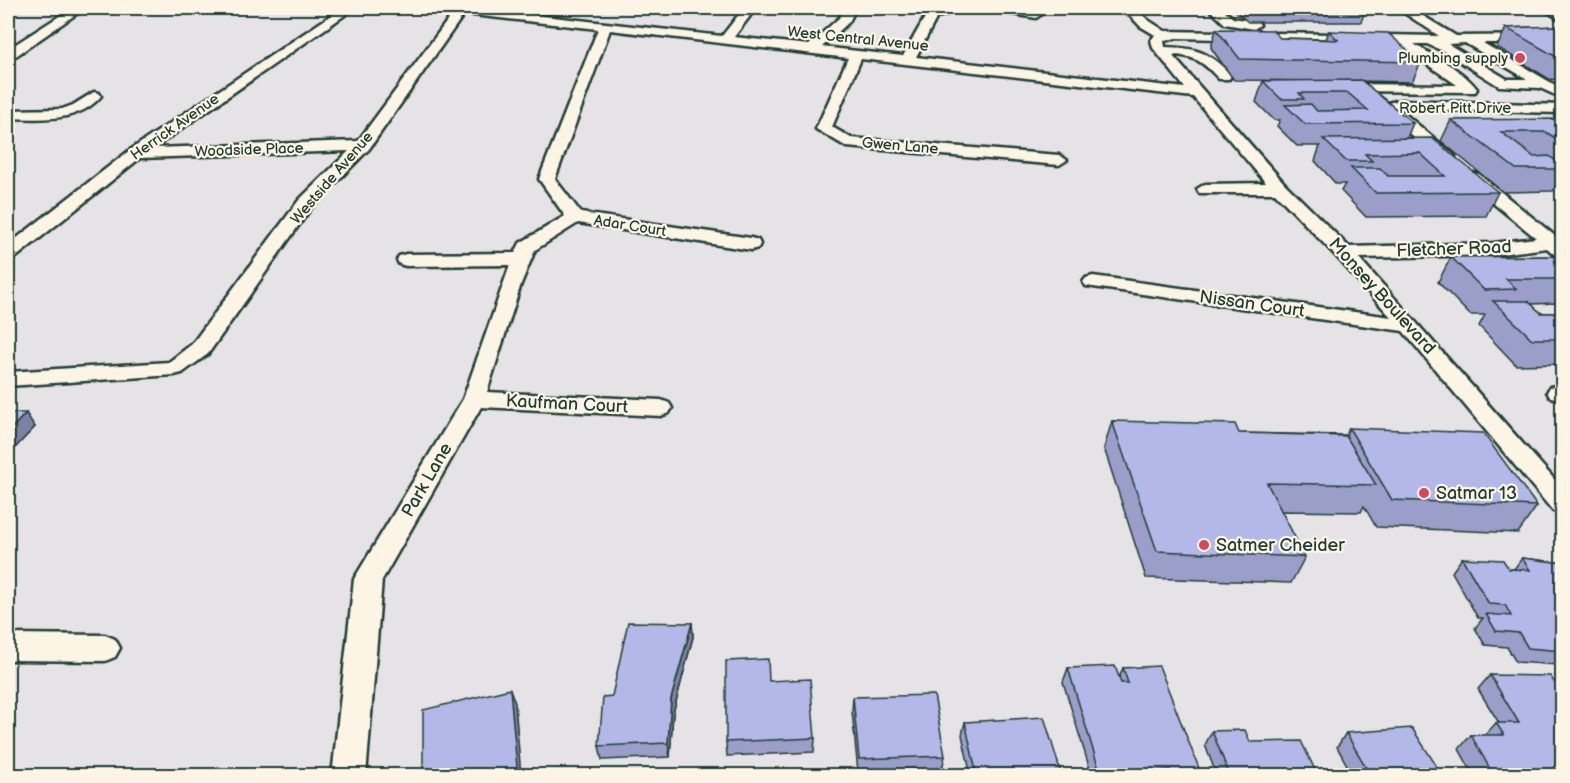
<svg xmlns="http://www.w3.org/2000/svg" width="1570" height="783" font-family="'Balsamiq Sans',sans-serif">
  <rect width="100%" height="100%" fill="#e6e3e6"/>
  <filter id="ink" filterUnits="userSpaceOnUse"><feTurbulence type="fractalNoise" baseFrequency=".0167" numOctaves="2"/><feDisplacementMap in="SourceGraphic" scale="12" xChannelSelector="R" yChannelSelector="G"/><feConvolveMatrix kernelMatrix="1 2 1 2 8 2 1 2 1" color-interpolation-filters="sRGB"/></filter>
  <g filter="url(#ink)">
    <g fill="none" stroke-linecap="round" stroke-linejoin="round">
      <g stroke="#1f3d34" stroke-width="5">
        <path id="minor" d="M72 8H85L13 58 8 59V49Z
          M342 8H355L154 148 358 141 453 13 440 11 438 8H471L722 36 744 8H756L734 37 809 45 840 17 844 8H856L849 22 822 47 903 56 928 12 943 8H960L958 11 937 17 916 57 1185 88 1153 48 1151 40 1155 35 1140 26 1123 8H1135L1148 20 1165 31 1439 36 1397 8H1410L1456 36 1562 35V43H1483L1562 89V98L1540 88 1499 86 1443 51 1427 44H1414C1435 57 1462 69 1477 89L1475 92 1336 91 1334 88 1336 85 1341 84 1457 85 1396 43 1176 38 1164 41 1165 47C1196 48 1207 51 1229 73L1231 76 1229 79H1219C1203 62 1196 56 1172 55L1285 184 1349 247 1493 243 1536 238 1467 182 1465 178 1473 173 1479 174 1555 236H1562V257L1555 255 1547 248 1493 255 1359 258 1562 488V513L1553 511 1403 331 1086 286 1083 282 1086 278 1093 276 1391 317 1337 257 1275 193H1199L1197 189 1205 184 1266 183 1193 97 861 59 832 127 851 138 1059 155 1067 160 1059 165 847 147 816 129 848 58 610 30 555 179 581 213 751 238 758 240 760 244 758 248 751 250 578 223 535 250 521 284 487 392 661 400 669 403 672 408 669 413 661 416 481 407 382 580 366 776H332L354 579 463 399 510 265 406 266 399 264 397 260 399 256 406 254 515 253 520 243 565 216 539 179 598 29 464 14 369 149 311 208 208 354 182 373 174 375 8 386V372L169 362 192 344 299 200 349 151 140 158 15 258 8 259V245L130 150ZM1465 43 1527 79H1507L1448 44Z
          M994 8H1018L1040 11 1042 14 1036 18 1000 12Z
          M1208 8H1221L1233 18 1258 22 1260 25 1254 29 1225 24Z
          M1542 8H1555L1562 12V21Z
          M94 92 99 93 101 96C79 123 39 119 8 118V110L62 109 73 105Z
          M1401 100 1562 105V113L1399 109 1453 154 1455 157 1453 160H1441L1387 115 1385 112 1387 103Z
          M1562 385V399L1550 397 1547 392 1550 387Z
          M8 634 105 635 115 639 120 648 115 657 105 661 8 660Z"/>
      </g>
      <use href="#minor" fill="#fcf5e5" fill-rule="evenodd"/>
    </g>
    <path fill="#9a9ec8" stroke="#1f3d34" stroke-width="1.5" d="M1232 8H1366L1361 22H1248Z
      M1563 26V80L1549 79 1497 47 1506 28Z
      M1216 29 1280 38 1326 39 1329 31 1421 62 1412 82 1362 81 1413 123 1407 138 1498 192 1486 216 1366 217 1341 191 1345 184H1336L1315 161 1320 146H1297L1277 126 1280 120H1274L1256 102 1263 81H1321L1234 80 1211 48Z
      M1451 120 1563 121V187L1558 183 1553 191 1503 192 1441 141Z
      M1563 256V308L1557 303 1531 304 1541 313H1563V364L1516 365 1479 326 1485 315H1470L1438 282 1451 257Z
      M8 413 35 427 13 450H8Z
      M1112 421 1239 433 1346 435 1349 428 1537 506 1518 533 1376 527 1364 506 1361 512 1281 511 1305 557 1291 583 1146 578 1104 448Z
      M1462 558 1509 569H1514L1522 558 1563 563V660L1558 665 1516 662 1507 647 1485 645 1475 628 1483 618H1478L1452 572Z
      M692 623 693 637 673 713 670 757 602 760 599 746 612 696Z
      M1068 668 1119 678 1123 668 1202 776H1092L1063 682Z
      M1490 675 1563 776H1474L1459 749 1471 735H1485L1496 723H1499L1478 689Z
      M769 681 815 738 814 752 727 756 726 742Z
      M853 697 945 756 942 769 858 772 852 711Z
      M965 722 1062 776H971L962 735Z
      M1212 731 1250 742 1318 776H1217L1205 745Z
      M1346 733 1443 776H1353L1337 747Z"/>
    <path fill="#7d81a3" stroke="#1f3d34" stroke-width="1.5" d="M8 204 13 213 8 217Z
      M26 413 35 427 13 450 8 442V432Z
      M692 623 693 637 673 713 670 757 668 743 671 699Z
      M510 689 515 703 521 776H486Z"/>
    <path fill="#b3b8e9" stroke="#1f3d34" stroke-width="1.5" d="M1559 26H1563V59H1560L1506 28Z
      M1216 29 1272 30 1280 38 1338 40 1329 31 1388 33 1421 62 1240 59Z
      M1361 80 1413 123 1305 124 1285 105 1311 104 1317 111 1368 110 1348 93H1299L1304 99H1281L1263 81Z
      M1559 119 1563 121V143L1546 132H1501L1534 157 1549 156 1563 166V169H1516L1451 120Z
      M1432 138 1498 192 1376 193 1351 168H1380L1388 176H1445L1420 153 1365 154 1372 161H1346L1323 139Z
      M1563 256V279H1506L1516 289 1484 290 1451 257Z
      M1493 301H1528L1541 313H1563V339H1532Z
      M8 413H26L8 432Z
      M1112 421 1235 424 1239 433 1346 436 1376 485 1267 483 1305 557 1157 551Z
      M1349 428 1483 433 1537 506 1392 500Z
      M1462 558 1503 560 1509 569 1530 570 1522 558 1563 563V651L1528 648 1519 633 1496 631 1486 614 1511 616 1505 605 1489 604Z
      M628 622 692 623 671 699 668 743 599 746 603 697 612 696Z
      M768 659 769 681 810 679 815 738 726 742V661Z
      M1115 666 1121 683H1128L1123 668 1159 666 1202 776H1172L1170 770 1137 772 1139 776H1101L1068 668Z
      M1490 675 1550 676 1563 694V776H1494L1471 735H1504L1496 723H1519Z
      M510 689 517 768 486 776H423V710Z
      M934 695 945 756 859 759 853 697Z
      M1044 717 1062 776H977L965 722Z
      M1412 728 1443 776H1371L1346 733Z
      M1245 730 1250 742 1301 741 1318 776H1230L1212 731Z"/>
  </g>
  <g fill="#d1495b" stroke="#fcf5e5" stroke-width="2">
    <circle cx="1520" cy="58" r="6"/>
    <circle cx="1424" cy="493" r="6"/>
    <circle cx="1204" cy="545" r="6"/>
  </g>
  <g text-anchor="middle" dominant-baseline="central" stroke-width="4.5" stroke-linejoin="round" paint-order="stroke">
    <g font-size="15" fill="#1f3d34" stroke="#fcf5e5">
      <text transform="translate(858 39) rotate(6)">West Central Avenue</text>
      <text x="1455" y="108">Robert Pitt Drive</text>
      <text transform="translate(175 127) rotate(-35)">Herrick Avenue</text>
      <text transform="translate(900 146) rotate(5)">Gwen Lane</text>
      <text transform="translate(249 150) rotate(-2)">Woodside Place</text>
      <text transform="translate(332 178) rotate(-49)">Westside Avenue</text>
      <text transform="translate(630 226) rotate(9)">Adar Court</text>
    </g>
    <g font-size="15" fill="#1f3d34" stroke="#fcf5e5" text-anchor="end">
      <text x="1508" y="58">Plumbing supply</text>
    </g>
    <g font-size="18" fill="#1f3d34" stroke="#fcf5e5">
      <text transform="translate(1454 249) rotate(-2)">Fletcher Road</text>
      <text transform="translate(1382 296) rotate(48)">Monsey Boulevard</text>
      <text transform="translate(1252 304) rotate(8)">Nissan Court</text>
      <text transform="translate(567 404) rotate(3)">Kaufman Court</text>
      <text transform="translate(427 480) rotate(-60)">Park Lane</text>
    </g>
    <g font-size="18" fill="#1f3d34" stroke="#fcf5e5" text-anchor="start">
      <text x="1436" y="493">Satmar 13</text>
      <text x="1216" y="545">Satmer Cheider</text>
    </g>
  </g>
  <rect width="1570" height="783" fill="none" stroke="#fcf5e5" stroke-width="30"/>
  <rect x="15" y="15" width="1540" height="753" fill="none" stroke="#1f3d34" stroke-width="2" filter="url(#ink)"/>
</svg>
